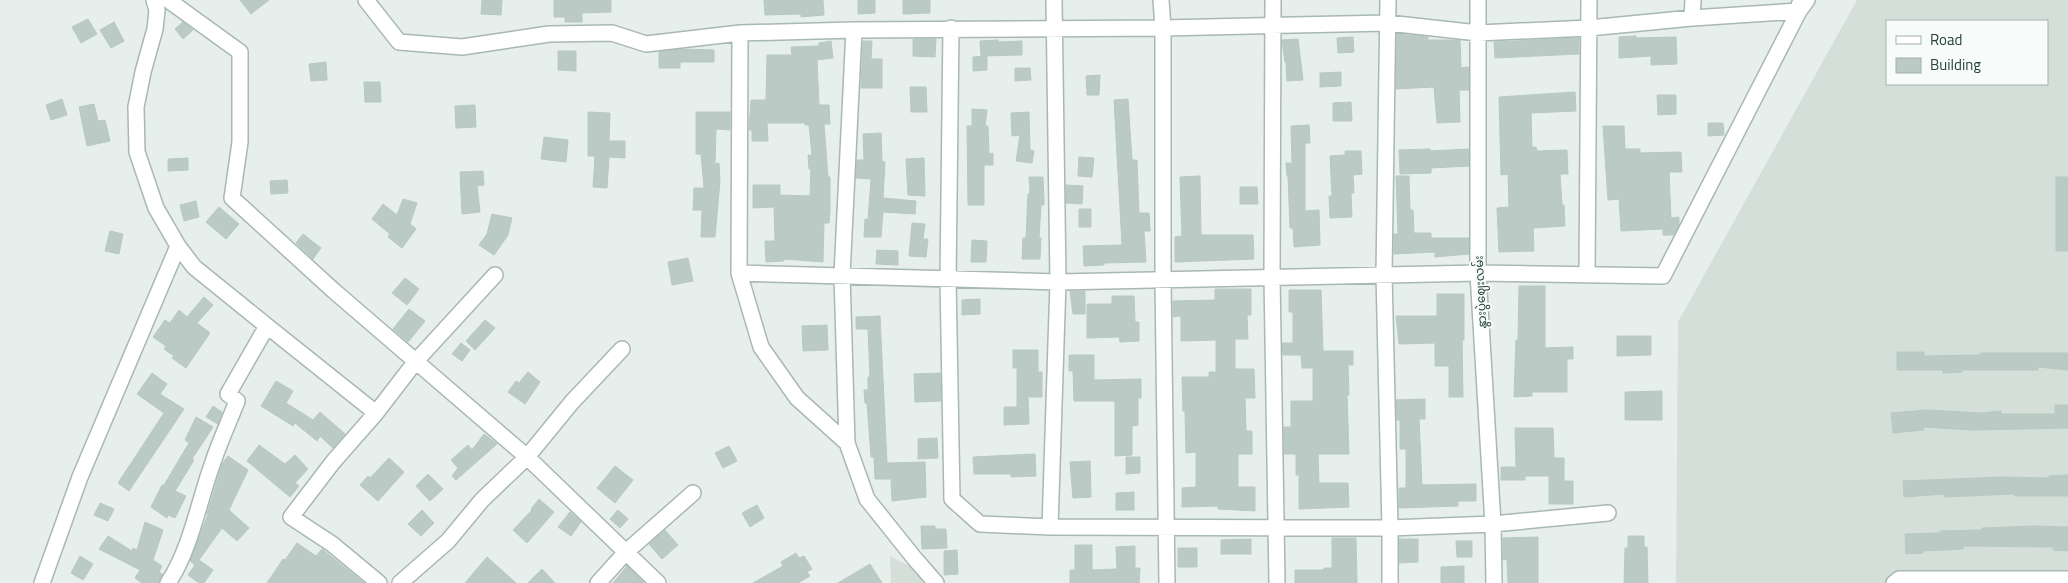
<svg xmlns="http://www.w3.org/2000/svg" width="2068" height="583" font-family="'Titillium Web','Noto Sans Myanmar',sans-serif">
  <rect width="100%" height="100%" fill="#e6efeb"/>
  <path fill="#d4dfda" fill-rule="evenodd" d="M1857 0H2068V583H1676L1678 322ZM1887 21H2047V84H1887Z
    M890 556 943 583H891Z"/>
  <path fill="#bbcac4" stroke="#b8c9c2" d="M240 0H269L251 14Z
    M482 0H502L501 15 481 14Z
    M554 0H611V12L582 13V22H565V17H554Z
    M764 0H823L824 15 801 17V14L765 15Z
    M858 0H875V13L858 14Z
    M903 0H930V13L903 14Z
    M88 19 97 34 81 43 72 27Z
    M114 22 124 41 111 48 100 30Z
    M183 22 193 30 183 39 175 29Z
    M1397 34 1428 37V40H1460L1461 68 1469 67V90H1459L1460 122 1437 123 1434 87 1396 89Z
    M1636 36V38L1676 37 1677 64 1651 65V56L1619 58V37Z
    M1353 37 1354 52 1338 53 1337 38Z
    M1579 38V54L1495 58 1494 42Z
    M913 39H936L935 57 913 56Z
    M1298 39 1303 80 1287 81 1286 62H1285L1282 40Z
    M998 40V42L1022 41V55L981 56 980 41Z
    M831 41 833 58 817 60 819 105H829L830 124H824L828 177H830V212L829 223H824L823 262 784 259V261L766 262 765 241H775L774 207 753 208V185H780V195L810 196 811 169H809L808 155H812L809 125H805V123H767L768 141H752V130H749L751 100H766L767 55H792L791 47 819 46V43Z
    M863 41H872L871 59H882V88H861Z
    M680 49 714 50V62H680V68H659V52Z
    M558 51H576V71L558 70Z
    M987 56V70L973 71V57Z
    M326 62 327 80 311 81 309 64Z
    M1015 68H1030L1031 80 1015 81Z
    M1341 72V86L1320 87V73Z
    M1100 75 1099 95H1087L1086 76Z
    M364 82H380L381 102H365Z
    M910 87H926L927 112H911Z
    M1575 92 1576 111 1531 113 1532 147H1536L1537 151 1567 150 1568 174H1560L1562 205H1564L1565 226 1533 228 1534 251 1499 252 1497 208 1509 207 1508 174 1501 175 1499 97Z
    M1657 95H1676V114L1658 115Z
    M62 99 67 115 51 120 46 105Z
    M1128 99 1132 160H1137L1139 213H1149L1150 231H1144L1146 262 1104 263V265L1084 266 1083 246 1122 245 1114 100Z
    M1351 102 1352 121H1333V103Z
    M94 104 98 121 105 120 110 141 87 146 79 107Z
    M475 105 476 127 456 128 455 106Z
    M972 109 987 110 985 126H988L989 154 993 153V165H984V205H968L967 126H972Z
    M588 112 610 113 609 141H625V158L609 157 607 188 593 187 595 156H588Z
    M696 112H730V130L716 129 715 164 719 163 720 181 715 237H701L702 210H693L694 188H704L701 154H696Z
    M1029 112 1030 150 1034 151 1032 163 1016 161 1020 135 1012 136 1011 113Z
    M1708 123H1723L1724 135 1708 136Z
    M1309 125 1310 143H1305V211L1319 210 1320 245 1294 247 1293 228H1290L1288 176H1287L1286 163H1292L1291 126Z
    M1603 126H1624L1625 149H1640V153L1681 152 1682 172H1669L1671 218 1679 217V225L1674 235H1663V229L1621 231 1619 199 1608 200Z
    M881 133 882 161 885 162 883 198 916 201 915 214 883 212 881 237H864L865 219 868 220 871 179 856 178 857 160H864L863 134Z
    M544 137 568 140 566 162 541 159Z
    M1430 149V151L1469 149V166L1431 168V173L1400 174 1399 150Z
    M1345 151H1361L1362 174 1353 175 1354 193H1351L1352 217 1330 218 1329 196H1332L1330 156 1345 155Z
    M1079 157 1094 158 1092 177 1078 176Z
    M188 158V170L168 171V159Z
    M924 158 925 196 908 195 906 159Z
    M483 171 484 185 477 186 480 212 462 214 460 172Z
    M1200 176 1201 235H1253L1254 259 1175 262V237L1182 236 1180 177Z
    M1396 176H1409L1410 210H1413L1414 233H1431V238H1469V254L1435 257V252L1394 254V234H1398Z
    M1029 177H1043L1044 202V205H1041L1039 238H1041L1040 259H1022L1023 238H1026L1028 194H1030Z
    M2056 177H2068V251H2056Z
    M287 180 288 193 271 194 270 181Z
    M1066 185 1083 186 1082 204 1066 203Z
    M1240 187H1257L1258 204H1240Z
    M403 199 417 203 410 224 416 229 402 248 388 237 390 234 372 219 383 204 397 215Z
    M196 201 199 217 184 221 180 205Z
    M219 207 239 224 226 239 206 222Z
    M1079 209H1091V227H1079Z
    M492 214 512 218 508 235 494 255 479 245 487 234Z
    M912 223 925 224 923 239H928L926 257 909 256Z
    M110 231 123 234 119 254 105 251Z
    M303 234 321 248 313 259 296 243Z
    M972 240 987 241 986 262H971Z
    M877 250 898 251V265L876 264Z
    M688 258 693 281 672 285 668 262Z
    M405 278 419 289 407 305 392 293Z
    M1519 286H1545V348L1573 347V359H1567V392H1532V396L1514 397 1516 340H1518Z
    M1215 289H1251V315H1247L1248 339H1235V369H1254L1255 398H1245L1246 431H1252V454H1238V487H1255V511L1218 509V506L1182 507V488L1196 487V452L1186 453 1185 411H1183L1182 377H1209V372H1216V340L1181 341V316L1173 317V301L1215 300Z
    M1289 290H1321L1323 351H1353V365H1348L1349 395H1347L1349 454H1318L1319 483H1348L1349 507 1299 509V475H1296V454H1284V427H1291V401H1313V368H1302L1301 355H1283L1282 343H1293V312H1289Z
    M1070 291H1085V314H1073Z
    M1437 294H1464V340H1462L1463 397H1449V366H1435V343L1399 344 1396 316H1437Z
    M1112 296H1134L1135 322H1139V341L1120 342 1119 337 1087 338V304H1112Z
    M204 297 213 305 197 323 210 333 186 368 172 358 174 356 164 349 166 346 153 337 165 320 170 323 179 310 187 317Z
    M980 299V314L962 315V300Z
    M409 309 425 321 408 342 393 329Z
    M880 316 887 463 925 462 926 497 892 501 891 479H875L874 457H871L867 403H865L864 390H868V377H870L868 329H856V317Z
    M485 320 495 328 475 350 466 341Z
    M827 325 828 350 803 351 802 326Z
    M1617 336H1651V355L1617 356Z
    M461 343 470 350 462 361 452 354Z
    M1013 350H1038V372H1042V397H1028L1029 424 1004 425V407H1017V368H1013Z
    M1897 352H1924V356L1980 355V353H2068V370L2038 367V370H1962V372L1943 373V370H1897Z
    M1069 355H1094V380L1141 379V398H1138V425L1132 426V455L1115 456V401H1074L1073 371H1069Z
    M528 372 540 382 525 404 508 392 516 381 519 383Z
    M152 373 167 384 160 394 184 409 129 491 118 483 164 413 137 394Z
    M940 373 941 401 915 402 914 374Z
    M276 381 293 391 286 403 313 420 320 412 345 434 333 448 320 436 317 441 295 423 293 426 261 406Z
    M1662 391V420H1625V392Z
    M1425 399V419H1419L1422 485 1476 484V501H1458V506L1399 508V488H1406V449H1400V420H1397L1396 400Z
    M2055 405H2068V428L1973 430 1924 427V430L1893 433 1891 413 1927 410 1981 413 2001 411V414H2055Z
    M213 406 222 412 218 424 206 417Z
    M196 417 213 427 192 459 194 460 175 491 186 496 175 518 168 515 167 518 151 507 162 485H164L189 443 185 440Z
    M1515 428H1553L1554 458H1564V481H1573V504H1549V476H1525V480H1501V467H1516Z
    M484 434 497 444 456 480 452 476 458 468 451 460 468 445 472 450Z
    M937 438 938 458 918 459V439Z
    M259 445 285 464 295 455 308 469 295 483 299 486 290 497 247 461Z
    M729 446 737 461 723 468 715 453Z
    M1035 454 1036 476 1011 477V474H974L973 457Z
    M228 456 248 470 229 510 249 528 237 541 222 528 199 560 213 570 204 583H199L188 575 195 565 190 561 208 514H207L222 464Z
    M1126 457H1140V473L1126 474Z
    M389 458 404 472 378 501 360 485 368 476 370 478Z
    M1090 461 1091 497 1073 498 1070 462Z
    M615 466 633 480 615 503 597 488Z
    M428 474 443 489 430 501 416 486Z
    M2068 475V496H2015V494L1944 497V494L1904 497 1903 481 2001 477 2049 478V476Z
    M1134 492V510H1116V493Z
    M539 499 554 512 527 543 513 530 532 510 531 509Z
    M100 503 114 509 108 521 94 515Z
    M757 505 764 518 750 527 742 513Z
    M422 510 434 523 421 536 408 524Z
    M618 510 628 519 620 528 610 519Z
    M570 512 581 522 571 536 558 527Z
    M145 522 163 530 153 560 162 566 159 572 162 574 159 583H142L135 578 140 570 99 549 108 536 132 551 133 548 137 550Z
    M921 526H935V529H946L947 548 922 549Z
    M2034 526 2068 527V551L2053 550 2054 547 1963 546V549L1923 551V553L1906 554 1905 534 1940 533V531L1982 530V528Z
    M665 530 678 545 662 559 649 544Z
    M1628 536H1644V547H1647L1648 583H1624L1625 548H1628Z
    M1538 537V583H1508L1507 559 1503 560V538Z
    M1332 538H1356L1357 583H1295V570H1324V568H1332Z
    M1251 539V554H1221V540Z
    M1399 539H1418V562L1399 563Z
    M1456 541H1472V557H1457Z
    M297 543 316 556 322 549 364 583H267L283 559 285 560Z
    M1075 545H1092V570L1117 569 1116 547 1135 546V568H1140L1139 583H1070V570H1075Z
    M1178 548H1197V567H1178Z
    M957 550 958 574 944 575V551Z
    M796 553 799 558 804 556 812 569 807 572 810 576 798 583H753L783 566 781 562Z
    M80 556 93 564 83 580 71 573Z
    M487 557 516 583H465Z
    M870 564 882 583H838Z
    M627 566 644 583H613Z
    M1464 566V583H1441V567Z
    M542 569 555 583H528Z"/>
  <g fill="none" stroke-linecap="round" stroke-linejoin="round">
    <g stroke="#a8b8b2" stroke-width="18">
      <path id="street" d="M154 0 157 10 155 29 143 72 136 107 137 152 156 208 178 246 194 267 267 326 228 394 237 401C229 422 219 443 212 465 198 504 191 548 168 583
        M168 0 240 52V142L232 198 334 291 527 457 658 583
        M366 0 399 42 462 47 549 34 612 33 646 44 740 33 854 30 1163 28 1388 23 1478 33 1589 28 1692 18 1799 11 1807 0
        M1161 0 1163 28V281L1167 583
        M1273 0 1272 277 1277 583
        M1388 0 1384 274 1390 528V583
        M1478 0V273L1493 524 1494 583
        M1692 18 1693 0
        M951 28 948 280 952 499 980 524 1050 527 1058 282 1054 0
        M854 30 842 275 847 443 867 499 915 559 936 583
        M740 33 739 273 761 347 797 398 847 443
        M739 273 1058 282 1478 273 1663 276 1799 11V5
        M1587 274 1589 0
        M267 326 376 413
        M1050 527 1390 528 1493 524 1608 513
        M42 583 80 477 178 246
        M379 583 332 544 291 517 333 462 376 413 416 361 495 275
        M400 583 448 541 482 500 527 457 572 402 622 349
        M598 583 626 552 693 493
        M1894 583 1899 579H2068"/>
    </g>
    <use href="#street" stroke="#fff" stroke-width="15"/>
  </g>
  <g text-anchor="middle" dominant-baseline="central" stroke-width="4" stroke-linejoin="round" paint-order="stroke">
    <g font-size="12" fill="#24423a" stroke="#f7fbf9">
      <text transform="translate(1480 292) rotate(-93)">နွားပွဲဈေးလမ်း</text>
    </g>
  </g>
  <rect x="1886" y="20" width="162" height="65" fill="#f7fbf9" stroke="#a3b1ad"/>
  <rect x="1896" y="36" width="25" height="8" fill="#ffffff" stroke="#a3b1ad"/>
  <text x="1930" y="45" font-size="15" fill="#24423a">Road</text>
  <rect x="1896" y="58" width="25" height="15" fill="#bbcac4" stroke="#a3b1ad"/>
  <text x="1930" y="70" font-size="15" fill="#24423a">Building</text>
</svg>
